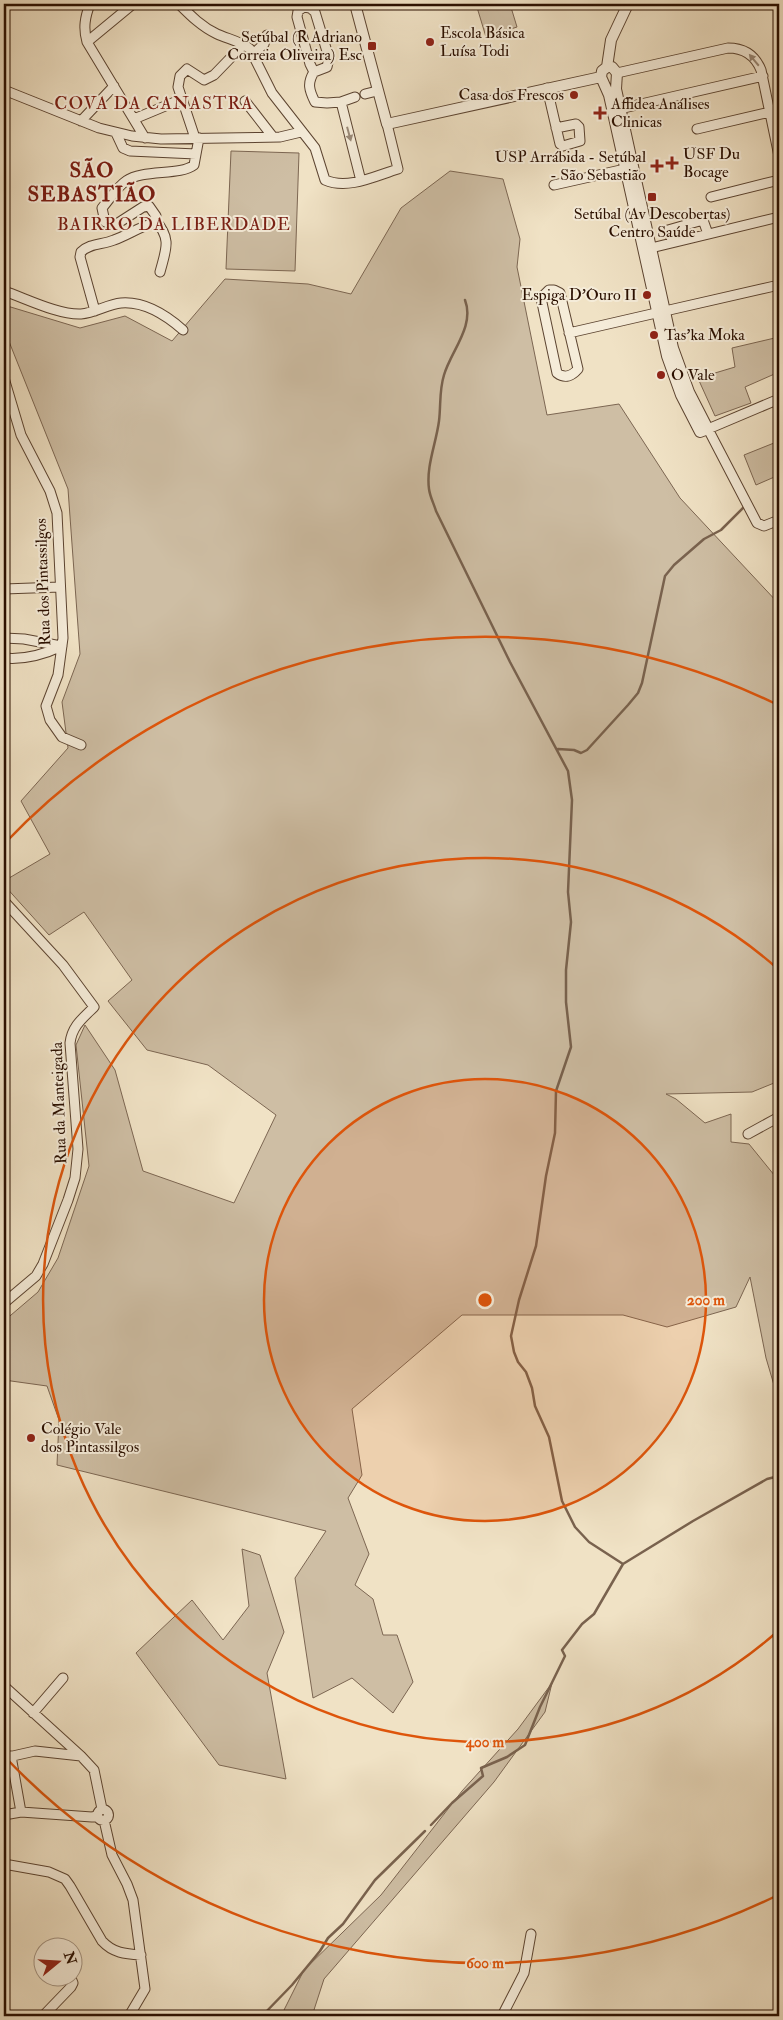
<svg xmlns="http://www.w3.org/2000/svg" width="783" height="2020" font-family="'IM FELL Double Pica',serif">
  <rect width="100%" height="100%" fill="#f0e2c5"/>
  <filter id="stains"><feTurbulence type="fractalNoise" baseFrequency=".004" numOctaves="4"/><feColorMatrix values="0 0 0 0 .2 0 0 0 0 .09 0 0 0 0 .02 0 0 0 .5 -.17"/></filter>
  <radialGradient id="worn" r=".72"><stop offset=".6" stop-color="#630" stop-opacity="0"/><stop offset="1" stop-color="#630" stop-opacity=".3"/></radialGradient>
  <path fill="#cebea4" stroke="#7c6652" d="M476 4H510L517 27 486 37Z
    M231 151 299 153 295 271 226 269Z
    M450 171 503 179 520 239 517 267 547 415 619 404 680 498 779 604V1081L752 1092 666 1094 676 1099 705 1123 731 1114V1142L749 1144 779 1181V1402L766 1358 750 1277 736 1307 667 1327 623 1315H462L352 1409 362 1475 348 1498 369 1554 355 1585 373 1599 383 1635H397L413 1682 393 1713 352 1678 313 1698 295 1578 326 1531 57 1465 59 1420 47 1386 4 1380V1321L38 1292 58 1258 89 1166 76 1045 85 1025 115 1070 143 1171 234 1203 276 1115 208 1065 147 1050 108 1001 132 980 84 912 49 935 4 885V881L50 854 21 801 68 748 62 702 80 654 68 489 4 329V305L80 328 125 316 172 341 225 279 308 284 351 294 401 208Z
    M779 337V372L745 387 751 403 715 416 696 374 701 372 705 376 735 367 732 348Z
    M779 441V475L756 485 744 455Z
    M242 1549 260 1555 284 1632 267 1673 286 1779 219 1765 136 1653 192 1600 223 1640 249 1606Z
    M552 1683 545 1712 494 1782 324 1979 312 2016H281L304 1970 381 1895 462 1791 518 1729Z"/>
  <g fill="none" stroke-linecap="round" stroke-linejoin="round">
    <path stroke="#79624e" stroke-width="2.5" d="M465 300C475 326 451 351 444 375 439 391 441 405 439 421 436 444 426 466 429 489 430 497 434 504 436 511L510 662 568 771 572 800 568 892 571 922 566 970V1002L571 1047 556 1091 555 1133 546 1176 536 1246 519 1300 511 1336 514 1352 518 1362 526 1372 532 1388 535 1406 549 1437 562 1501 575 1527 589 1542 623 1564
      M558 749 574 750 581 753 587 750 628 705 638 693 642 683 665 576 674 565 704 539 721 530 744 507
      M431 1825 452 1803 483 1776 481 1768 507 1757 525 1745 540 1707 565 1656 562 1650 582 1624 594 1614 623 1564 693 1521 767 1479 779 1476
      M262 2016 292 1985 320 1951 328 1938 343 1924 375 1880 425 1831"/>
    <g stroke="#5c4431" stroke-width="11">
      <path id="minor" d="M90 4C85 17 83 28 87 42L145 138
        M179 4C191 16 202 27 217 34 228 39 240 41 250 49L272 93 315 148 325 180C348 190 375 176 398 169L387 124
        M87 42 133 4
        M253 54 264 44 267 35
        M314 72 310 64 297 17 298 11 304 7 310 8 315 12 329 58 327 67 314 72C307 83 309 90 315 102L327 103 341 102
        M617 73 728 48C744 48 755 55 761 70L779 156
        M547 88 560 144 563 146 580 141 579 127 576 124 556 128
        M4 90 99 128 132 136 161 139 280 137 301 132
        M365 94 377 91
        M355 97 341 102 361 181
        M245 101 273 137
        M615 110 763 76
        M134 119 182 99
        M81 121 114 86
        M697 129 770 112
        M116 133 123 148 130 151 196 154
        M195 138 178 87 180 76 187 69 204 80 214 75 244 44
        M554 185 625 169
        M711 197 779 180
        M155 220C172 239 166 249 160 272
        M673 242 668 230 703 220 708 234
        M651 248 779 217
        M549 290H554L560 293 578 369C572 376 565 379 557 373L541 298Z
        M4 291C25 298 58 315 81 314 95 313 108 304 121 303 145 301 166 315 183 330
        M95 311 80 257 81 252C90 243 102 245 114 240 128 235 139 227 154 223L156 216 149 206 143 207 115 225 105 222 102 208C109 200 117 187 126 181 143 169 180 176 194 165L199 138
        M665 311 779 285
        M569 333 656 313
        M4 378 21 435 50 491 57 513 63 638 58 675 46 706 50 720 62 737 81 745
        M779 399 708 429 757 523 764 526 779 520
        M4 589 60 587
        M4 638 24 639 61 646
        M4 658C25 660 43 655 62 646
        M4 901 63 965 94 1007C83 1018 72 1026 70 1043L78 1149 75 1178 68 1200 43 1264 36 1276 4 1303
        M748 1134 779 1117
        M4 1686 81 1756
        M33 1713 63 1678
        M11 1756 21 1812
        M4 1758 35 1751 81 1756 94 1770 102 1809
        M97.5 1815a5.5 5.5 0 1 1 11 0a5.5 5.5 0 1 1-11 0Z
        M4 1815 21 1812 92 1817 97 1816
        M104 1820 112 1855 127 1884 133 1900 145 1989 129 2016
        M4 1864 49 1872 65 1879 70 1886 102 1941C113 1953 125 1954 141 1955
        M43 2016 71 1987 73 1983 71 1978
        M502 2016 524 1973 531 1934"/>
    </g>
    <g stroke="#5c4431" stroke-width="12">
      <path id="tertiary" d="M355 4 387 124 601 77
        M607 67H612L617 73 616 89 673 348 689 392 708 429 700 432 681 395 667 356 609 95 601 77 602 71 607 67 611 40 628 4"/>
    </g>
    <use href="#minor" stroke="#f5ecd9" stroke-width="9"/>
    <use href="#tertiary" stroke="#f5ecd9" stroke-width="10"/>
  </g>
  <defs><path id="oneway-solid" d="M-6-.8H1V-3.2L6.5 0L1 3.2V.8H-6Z" transform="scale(1.25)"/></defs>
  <g fill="#9a8977">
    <use href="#oneway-solid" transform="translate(754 60) rotate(-130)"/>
    <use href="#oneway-solid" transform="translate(349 134) rotate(75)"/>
  </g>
  <circle cx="485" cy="1300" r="221" fill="#de550b" fill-opacity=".12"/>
  <g fill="none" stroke="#de550b" stroke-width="2.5">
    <circle cx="485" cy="1300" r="221"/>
    <path d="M778 1631A442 442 0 1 1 778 969"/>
    <path d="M776 1896A663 663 0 0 1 4 1756M4 844A663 663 0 0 1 776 704"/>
  </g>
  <g fill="#8f2418" stroke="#f5ecd9" stroke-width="2">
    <circle cx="430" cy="42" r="5"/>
    <rect x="367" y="41" width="10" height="10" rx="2.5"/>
    <circle cx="574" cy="95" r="5"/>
    <path d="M597.5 105.5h5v5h5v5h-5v5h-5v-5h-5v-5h5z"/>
    <path d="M669.5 155.5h5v5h5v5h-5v5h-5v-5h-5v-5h5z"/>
    <path d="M654.5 158.5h5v5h5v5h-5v5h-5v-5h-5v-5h5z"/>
    <rect x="647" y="192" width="10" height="10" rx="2.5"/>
    <circle cx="647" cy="295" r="5"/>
    <circle cx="654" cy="335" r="5"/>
    <circle cx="661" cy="375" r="5"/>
    <circle cx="31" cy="1438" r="5"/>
  </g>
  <g text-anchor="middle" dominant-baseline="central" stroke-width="4" stroke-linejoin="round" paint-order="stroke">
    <g font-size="16" fill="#2a0f00" stroke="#f5ecd9" text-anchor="start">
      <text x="440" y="33">Escola Básica<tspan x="440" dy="18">Luísa Todi</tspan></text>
      <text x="362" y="37" text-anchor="end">Setúbal (R Adriano<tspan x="362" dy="18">Correia Oliveira) Esc</tspan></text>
      <text x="564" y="95" text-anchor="end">Casa dos Frescos</text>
      <text x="611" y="104">Affidea Análises<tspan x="611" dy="18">Clinicas</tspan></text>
      <text x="683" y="154">USF Du<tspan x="683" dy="18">Bocage</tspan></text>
      <text x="646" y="157" text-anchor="end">USP Arrábida - Setúbal<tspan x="646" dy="18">- São Sebastião</tspan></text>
      <text x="652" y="214" text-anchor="middle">Setúbal (Av Descobertas)<tspan x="652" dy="18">Centro Saúde</tspan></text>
      <text x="637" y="295" text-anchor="end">Espiga D'Ouro II</text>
      <text x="664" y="335">Tas'ka Moka</text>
      <text x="671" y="375">O Vale</text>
      <text x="41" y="1429">Colégio Vale<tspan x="41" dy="18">dos Pintassilgos</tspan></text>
    </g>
    <g font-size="16" fill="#2a0f00" stroke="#f5ecd9">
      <text transform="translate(43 582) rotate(-92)">Rua dos Pintassilgos</text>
      <text transform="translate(59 1103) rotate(-92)">Rua da Manteigada</text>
    </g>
    <g font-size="18" letter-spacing="1" fill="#7a1f14" stroke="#f5ecd9">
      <text x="154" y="103">COVA DA CANASTRA</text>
      <text x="174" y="224">BAIRRO DA LIBERDADE</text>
    </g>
    <g font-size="21" font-weight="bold" letter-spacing="1" fill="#7a1f14" stroke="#f5ecd9">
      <text x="92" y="170">SÃO<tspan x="92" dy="24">SEBASTIÃO</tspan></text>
    </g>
  </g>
  <circle cx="485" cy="1300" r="8" fill="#de550b" stroke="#f5ecd9" stroke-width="2.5"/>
  <g font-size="15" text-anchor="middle" font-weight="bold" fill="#de550b" stroke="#f5ecd9" stroke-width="4" stroke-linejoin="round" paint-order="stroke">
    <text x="706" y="1305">200 m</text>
    <text x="485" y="1747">400 m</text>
    <text x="485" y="1968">600 m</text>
  </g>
  <rect width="783" height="2020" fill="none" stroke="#f0e2c5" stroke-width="20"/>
  <rect x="5" y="5" width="773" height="2010" fill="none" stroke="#2a0f00" stroke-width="2.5"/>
  <rect x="10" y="10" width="763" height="2000" fill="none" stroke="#2a0f00"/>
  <g transform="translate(58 1962) rotate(72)"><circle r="24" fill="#f5ecd9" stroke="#a49482"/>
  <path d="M0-4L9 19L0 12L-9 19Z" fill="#8f2418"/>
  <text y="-8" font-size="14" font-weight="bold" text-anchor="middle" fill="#2a0f00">N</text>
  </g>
  <rect width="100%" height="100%" filter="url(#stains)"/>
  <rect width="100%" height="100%" fill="url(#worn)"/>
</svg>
